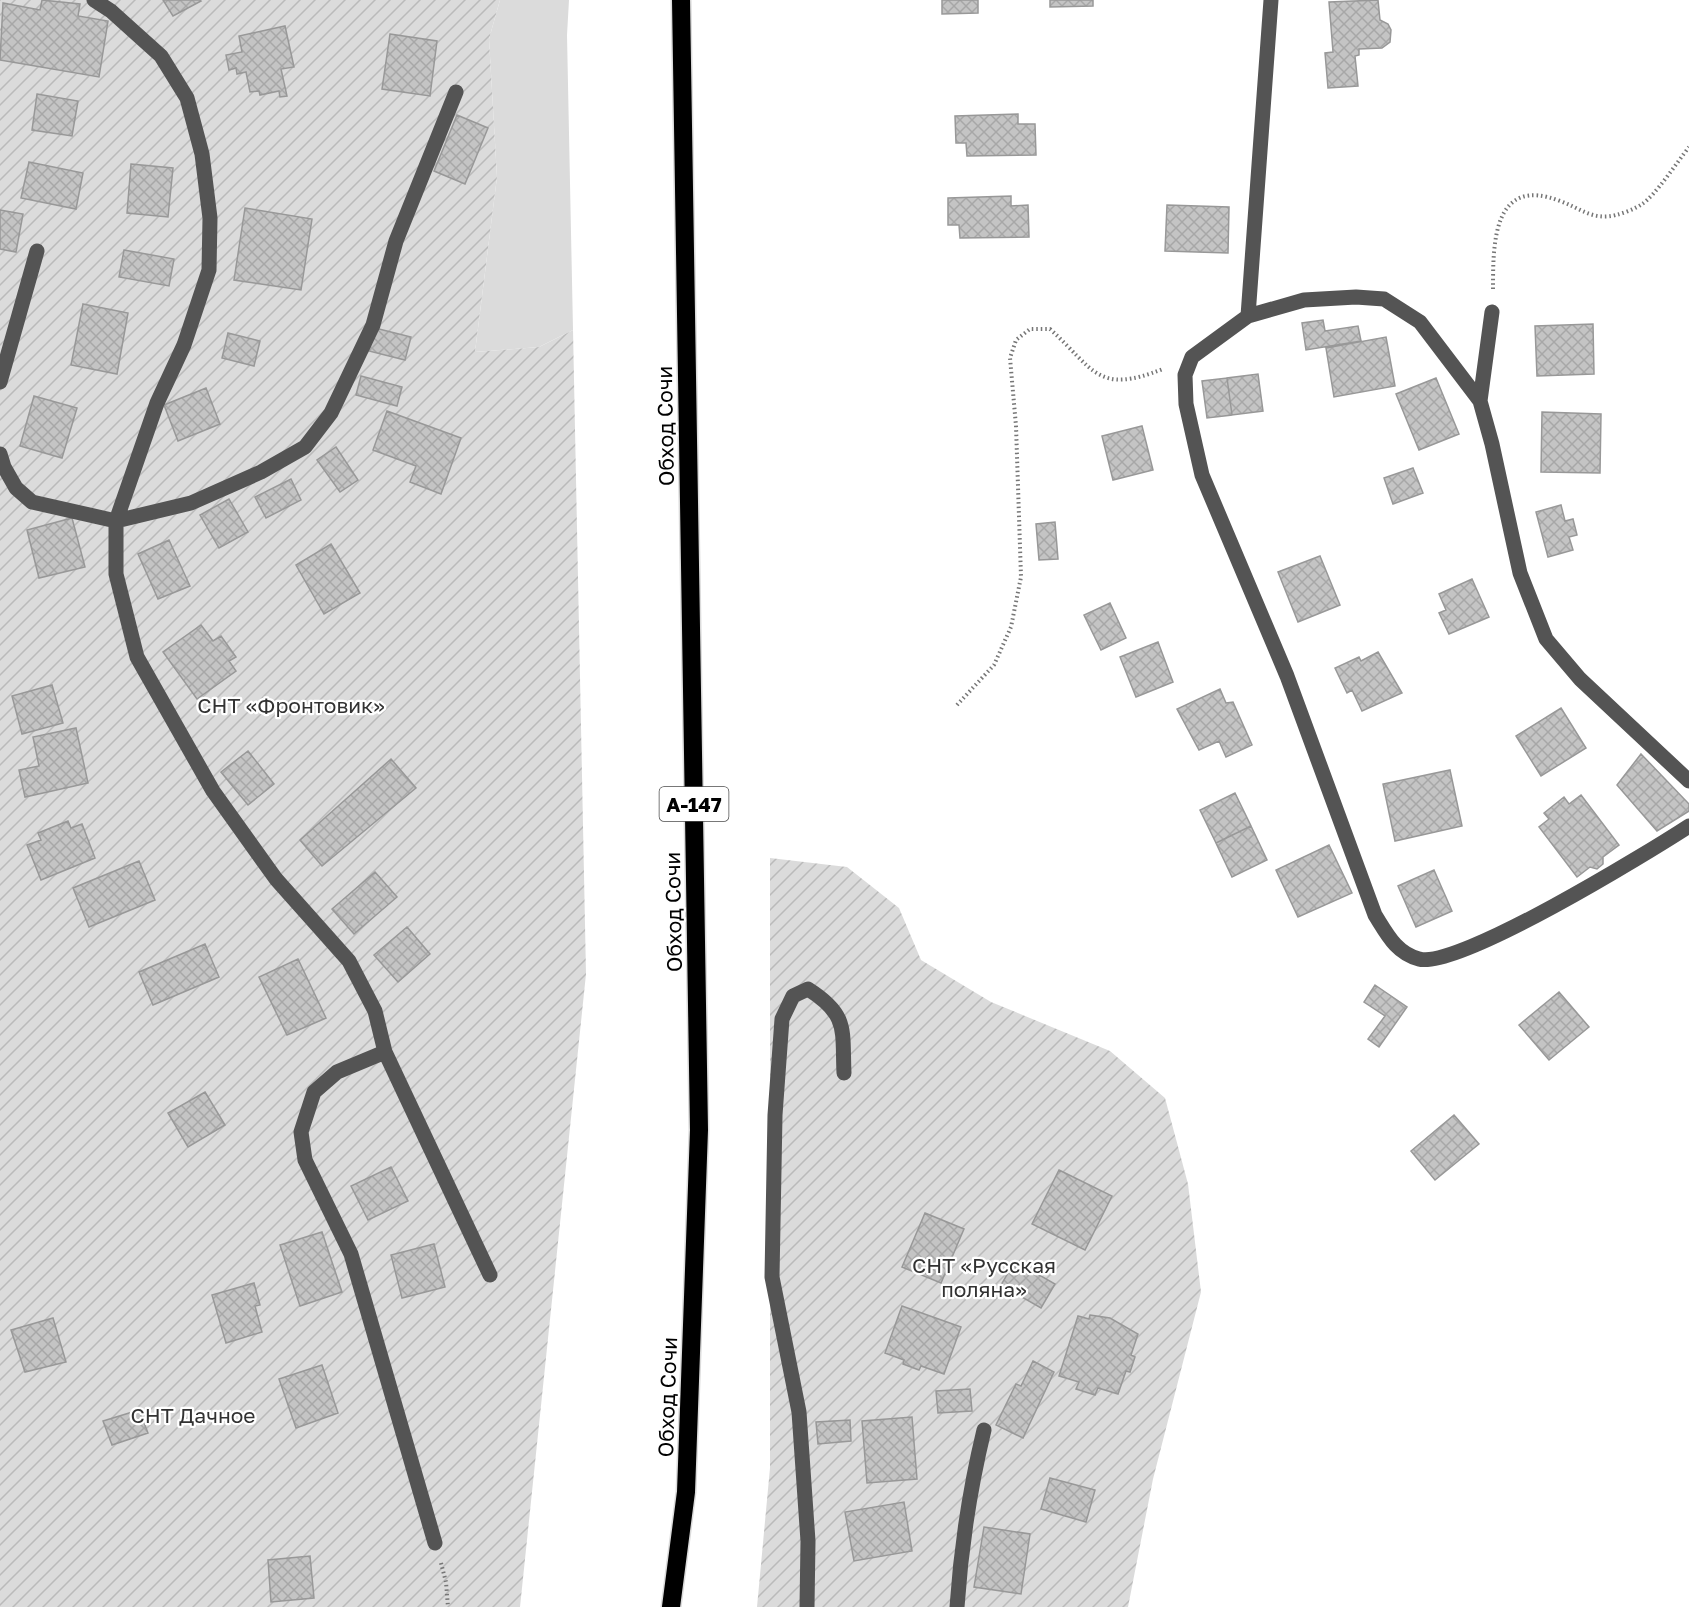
<svg xmlns="http://www.w3.org/2000/svg" width="1689" height="1607" font-family="'Golos Text',sans-serif">
  <defs>
    <pattern id="garden-furrows" width="10" height="10" patternUnits="userSpaceOnUse" patternTransform="scale(1.5)"><rect width="10" height="10" fill="#dbdbdb"/><path d="M-1 1l2-2M0 10L10 0M9 11l2-2" fill="none" stroke="#bababa"/></pattern>
    <pattern id="building-cross-hatch" width="8" height="8" patternUnits="userSpaceOnUse" patternTransform="scale(1.5)"><rect width="8" height="8" fill="#c4c4c4"/><path d="M0 0l8 8M0 8l8-8" fill="none" stroke="#a7a7a7"/></pattern>
  </defs>
  <rect width="100%" height="100%" fill="#fff"/>
  <path fill="#dbdbdb" d="M500 0H569L567 35 573 330 539 347 475 352 497 177 489 39Z"/>
  <path fill="url(#garden-furrows)" d="M0 0H500L489 39 497 177 475 352 539 347 573 330 586 974 520 1607H0Z
    M770 858 847 867 899 908 921 960 991 1002 1110 1051 1165 1098 1188 1184 1201 1292 1153 1479 1128 1607H757L770 1468Z"/>
  <path fill="url(#building-cross-hatch)" stroke="#989898" stroke-width="1.5" d="M42 0 80 4 78 16 108 21 99 77 0 60 3 3 40 10Z
    M163 0H200L201 1 173 16Z
    M942 0H978V13L942 14Z
    M1050 0H1093V6L1050 7Z
    M1378 0 1380 20 1388 24 1391 30 1390 42 1382 48 1359 49V55L1355 56 1358 86 1328 88 1325 53 1333 52 1329 2Z
    M285 26 294 67 281 69 287 96 280 97 279 91 260 95 259 91 250 92 246 72 237 74 236 68 229 70 226 55 242 52 239 36Z
    M390 34 437 41 430 96 382 89Z
    M37 94 78 101 72 136 32 130Z
    M1018 114V124H1035L1036 155 967 156 966 143H956L955 116Z
    M457 115 488 128 465 184 434 171Z
    M29 162 83 173 76 209 21 198Z
    M131 164 173 168 168 217 127 213Z
    M1011 196V206L1028 205 1029 237 960 238 959 225H948V198Z
    M1167 205 1229 207 1228 253 1165 251Z
    M245 208 312 219 301 290 234 280Z
    M0 210 23 214 16 252 0 249Z
    M124 250 174 259 169 286 119 277Z
    M83 304 128 313 117 374 71 365Z
    M1323 320 1325 331 1358 326 1361 341 1306 350 1302 323Z
    M1593 324 1594 374 1537 376 1535 326Z
    M375 328 411 337 405 360 369 351Z
    M228 333 260 341 254 366 222 358Z
    M1386 337 1395 386 1334 397 1326 348Z
    M1258 374 1263 411 1232 415 1227 378Z
    M361 376 402 387 397 406 356 395Z
    M1227 378 1232 415 1207 418 1202 381Z
    M1436 378 1459 434 1419 450 1396 394Z
    M206 388 220 424 178 441 164 405Z
    M34 396 77 408 62 458 20 446Z
    M387 411 461 438 441 494 410 482 416 466 373 450Z
    M1542 412 1601 414 1600 473 1541 472Z
    M1142 426 1153 470 1113 480 1102 436Z
    M336 447 358 480 340 492 317 460Z
    M1413 468 1423 493 1393 504 1384 478Z
    M291 479 301 500 266 518 255 497Z
    M229 499 248 532 219 548 200 515Z
    M1561 505 1565 521 1573 519 1577 535 1569 537 1573 550 1548 557 1536 512Z
    M72 518 85 567 39 578 27 530Z
    M1055 522 1058 559 1039 560 1036 524Z
    M169 540 190 586 158 599 138 554Z
    M331 544 360 593 324 614 296 565Z
    M1320 556 1340 605 1298 622 1278 572Z
    M1472 579 1489 617 1449 634 1439 613 1446 610 1439 594Z
    M1110 603 1126 638 1101 650 1084 615Z
    M201 625 213 641 221 636 236 657 229 661 236 671 197 699 163 652Z
    M1158 642 1173 682 1136 697 1120 657Z
    M1378 652 1402 693 1362 711 1352 690 1347 693 1335 668 1359 657 1361 661Z
    M52 685 63 723 22 734 12 696Z
    M1220 689 1226 703 1233 702 1252 745 1226 757 1219 741 1199 750 1177 709Z
    M1561 708 1586 748 1541 776 1516 736Z
    M76 728 88 783 25 797 19 770 39 766 33 737Z
    M248 751 274 784 248 805 221 772Z
    M1641 754 1689 804V811L1657 831 1617 785Z
    M391 759 416 788 322 866 300 840Z
    M1450 770 1462 826 1395 841 1383 784Z
    M1235 793 1251 826 1216 843 1200 810Z
    M1581 795 1619 845 1603 857V864L1597 869 1590 867 1577 877 1539 827 1549 819 1544 813 1564 797 1569 804Z
    M68 821 71 828 82 824 95 858 41 880 27 845 41 840 38 833Z
    M1251 826 1267 860 1232 877 1216 843Z
    M1329 845 1352 893 1298 917 1276 870Z
    M139 861 155 900 89 927 73 888Z
    M1434 870 1452 911 1416 927 1398 886Z
    M375 872 397 897 354 934 332 909Z
    M407 927 430 954 398 982 374 955Z
    M205 944 219 977 153 1005 139 972Z
    M298 959 326 1018 287 1035 259 977Z
    M1375 985 1407 1007 1379 1047 1368 1039 1385 1016 1364 1002Z
    M1559 992 1589 1027 1549 1060 1519 1025Z
    M205 1092 225 1125 188 1147 168 1113Z
    M1454 1115 1479 1144 1435 1180 1411 1151Z
    M391 1167 408 1201 368 1220 351 1186Z
    M1059 1170 1112 1196 1085 1250 1032 1224Z
    M925 1213 964 1229 941 1283 902 1267Z
    M322 1232 342 1292 300 1306 280 1245Z
    M434 1244 445 1287 402 1298 391 1255Z
    M1015 1261 1055 1284 1041 1308 1001 1285Z
    M254 1283 260 1305 255 1306 262 1332 226 1343 212 1295Z
    M902 1306 961 1327 944 1374 921 1366 919 1370 903 1364 904 1360 885 1353Z
    M1090 1315 1110 1318 1138 1334 1131 1355 1135 1357 1130 1372 1126 1371 1118 1394 1098 1388 1095 1395 1076 1389 1079 1382 1059 1376 1078 1316 1089 1319Z
    M53 1318 66 1362 25 1372 11 1330Z
    M1033 1361 1054 1372 1023 1438 996 1425 1016 1384 1021 1386Z
    M322 1365 338 1413 296 1428 279 1379Z
    M970 1389 972 1411 938 1413 936 1391Z
    M139 1410 148 1433 112 1445 103 1421Z
    M912 1417 917 1479 867 1483 862 1421Z
    M850 1420 851 1441 818 1444 816 1422Z
    M1050 1478 1095 1490 1086 1522 1041 1509Z
    M904 1502 912 1551 854 1561 845 1512Z
    M984 1527 1030 1534 1021 1594 974 1587Z
    M310 1556 314 1598 271 1602 268 1560Z"/>
  <g fill="none" stroke-linecap="round" stroke-linejoin="round">
    <g stroke="#dbdbdb" stroke-width="21">
      <path id="highway" d="M671 1607 686 1492 699 1130 681 0"/>
    </g>
    <path stroke="#767676" stroke-width="4" stroke-dasharray="1.5 3" stroke-linecap="butt" d="M1493 289C1493 243 1493 175 1560 201 1580 208 1593 221 1616 215 1624 213 1635 209 1642 204 1655 196 1678 161 1689 147
      M957 705 994 665 1011 627 1021 577 1016 426 1010 358 1016 340 1030 329H1050C1095 370 1097 395 1163 369
      M441 1563 446 1582 448 1607"/>
    <path stroke="#545454" stroke-width="15" d="M94 0 111 11 161 56 187 98 202 154 210 218 209 270 184 345 157 403 116 521V574L137 657 213 791 276 879 349 961 375 1011 385 1052 490 1275
      M1248 316 1271 0
      M0 382 37 251
      M1480 401 1492 312
      M0 454 4 467 16 488 32 502 116 521 191 503 261 472 305 447 331 413 373 325 396 241 456 92
      M1689 781 1580 679 1546 639 1520 573 1492 444 1480 401 1420 322 1384 299 1356 297 1304 300 1248 316 1192 357 1185 375 1186 404 1202 475 1287 676 1375 915C1387 934 1396 953 1419 959 1457 970 1649 852 1689 826
      M385 1052 337 1072 314 1092 301 1132 305 1160 351 1254 435 1543
      M807 1607 808 1541 799 1412 772 1277 775 1115 782 1019 793 996 808 989C849 1015 842 1030 844 1073
      M957 1607C961 1547 970 1488 984 1430"/>
    <use href="#highway" stroke="#000" stroke-width="18"/>
  </g>
  <g text-anchor="middle" dominant-baseline="central" stroke-width="4.5" stroke-linejoin="round" paint-order="stroke">
    <rect fill="#fff" stroke="#4c4c4c" stroke-width="1.5" x="659.5" y="787" width="69" height="34" rx="4.5"/>
    <g font-size="20" font-weight="bold" fill="#000">
      <text x="694" y="804">А-147</text>
    </g>
    <g font-size="21" fill="#000" stroke="#fff">
      <text transform="translate(665 426) rotate(-91)">Обход Сочи</text>
      <text transform="translate(673 912) rotate(-91)">Обход Сочи</text>
      <text transform="translate(667 1397) rotate(-88)">Обход Сочи</text>
    </g>
    <g font-size="21" fill="#323232" stroke="#fff">
      <text x="291" y="705">СНТ «Фронтовик»</text>
      <text x="984" y="1265">СНТ «Русская<tspan x="984" dy="24">поляна»</tspan></text>
      <text x="193" y="1415">СНТ Дачное</text>
    </g>
  </g>
</svg>
